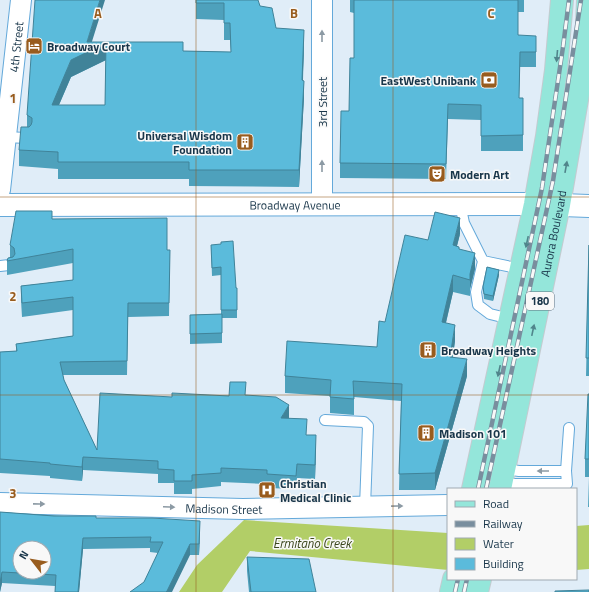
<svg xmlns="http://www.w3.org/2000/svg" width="589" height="592" font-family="'Titillium Web',sans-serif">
  <rect width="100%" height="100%" fill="#e0edf8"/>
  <path fill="#b2ce67" d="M244 520 448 533V570L250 551 222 592H179L197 565Z
    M589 525V569L576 570V526Z"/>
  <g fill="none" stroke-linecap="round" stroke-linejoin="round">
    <g stroke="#64a9da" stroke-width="12">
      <path id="service" d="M6 137 26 138
        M460 204 464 223 483 261 476 292 478 305 490 314 510 319
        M483 261 521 269
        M0 266 9 265
        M325 420 364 422 368 426 365 507
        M504 469 519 471H566
        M501 484H567L566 471 569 429V428"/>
    </g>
    <g stroke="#64a9da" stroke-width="22">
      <g id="minor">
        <path id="s1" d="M0 190 21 0"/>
        <path d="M322 205V0"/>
        <path id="s2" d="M0 503 243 509 448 505"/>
      </g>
    </g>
    <g stroke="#64a9da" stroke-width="24">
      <g id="tertiary">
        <path id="s3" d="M0 205 535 204 589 206"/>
      </g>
    </g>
    <g stroke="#c3cbd0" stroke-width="24">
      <g id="primary">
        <path d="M473 489 535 204 547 136 556 70 562 0"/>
        <path id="s4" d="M500 489 559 205 586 47 588 0"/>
        <path d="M451 592 454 579"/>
        <path d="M477 592 480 579"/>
      </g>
    </g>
    <use href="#service" stroke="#fff" stroke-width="10"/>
    <use href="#minor" stroke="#fff" stroke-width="20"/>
    <use href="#tertiary" stroke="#fff" stroke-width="22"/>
    <use href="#primary" stroke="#94e6da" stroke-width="22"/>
    <g stroke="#798e9e" stroke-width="4.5">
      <path id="rail" d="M478 489 542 188 563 47 569 0
        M486 489 553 181 581 0
        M455 592 458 579
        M464 592 467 579"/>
    </g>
    <use href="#rail" stroke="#f8f8f8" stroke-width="3" stroke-dasharray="9" stroke-linecap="butt"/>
  </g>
  <path fill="#4ea1bc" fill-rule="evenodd" d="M196 0 260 6 276 28 304 46 303 80 304 97 299 187 189 186V179H58V169L19 166V150L27 127V115L92 42 183 51 231 52 230 40H224V20L196 19ZM106 60 105 105H59L71 77Z
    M350 0H524V12H518V35L536 51V67H520L519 98H523V151H481V120L448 119 446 179 340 178V163L349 111 354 58V13L350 12Z
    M52 219 167 250H170L169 316 128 317 127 375H63L64 380 97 450 172 397 246 395 289 418 306 435 316 449 315 479 297 478 296 489 267 488V484L221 482V486L192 489V494H174V483H158V474L83 470 82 481 50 478V476L0 473V352L16 351V344L73 336V310L22 317 21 300V286L73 280V263L7 275V261L10 257V245Z
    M460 234 457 246 475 269 470 289V296L453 292 446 323 455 341 453 357 467 376 435 490H399L401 401 354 397V415L330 413V396L285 393V376L377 347 385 322Z
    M211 245 236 288H237V318H222V343L190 344V315L221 314V275L212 276Z
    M589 245V376H586Z
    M499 275 493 301 484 299 483 287Z
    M589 394V507H588L589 477H585V459Z
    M0 512 96 518 200 532 199 555H190L144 582 158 553 150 552V548L83 549 79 592H55V586L2 583 0 592Z
    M247 557 316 592H249L247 571Z"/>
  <path fill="#408399" d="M100 0H105L89 51 106 43V60L71 77 52 121V105L71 60 87 42Z
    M304 30V46L302 97V80Z
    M304 81V97L299 187V170Z
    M460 218V234L453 261V245Z
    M475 253V269L470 289V274Z
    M499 270V275L493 301V296Z
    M453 275V292L442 339V322Z
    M455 325V341L450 373V357Z
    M467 359V376L435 490V473Z
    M289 405V418H281Z
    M316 435V449L315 479V465Z
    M83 457V470L82 481V467Z
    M200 521V532L199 555V544Z
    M83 538V549L79 592H78Z
    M190 544V555L172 592H166Z
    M2 572V583L0 592V583Z"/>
  <path fill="#5bbbdb" stroke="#408399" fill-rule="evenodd" d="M35 0H100L87 42H183V51L231 52 230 23H224V3H196V0H258L260 6 272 8 276 28 304 30 302 80 304 81 299 170H189V162H58V152L19 150 21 127H29L31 125 32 122V118L27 115ZM106 43 105 105H52L71 60Z
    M354 0H518V35L536 36V52H520L519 98H523V135L481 136V105L448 104 446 164 340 163 341 111H349L350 58H354Z
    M16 211H52V219L167 218V250H170L169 303H128L127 361 60 362 64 380 97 450 100 393 172 397V393L229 396 230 382H246L245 395 276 397 289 405 281 418 307 419 306 435H316L315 465 297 464 296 476 267 474V470L221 468V473L192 475V481H174V470L158 469V461L83 457 82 467 50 464V463L0 459V352L17 351 16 344 73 336V297L22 303 21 286 73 280V249L7 261 8 258 13 257 15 254 14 248 10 245Z
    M435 212 460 218 453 245 459 247V249L475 253 470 274V280L453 275 442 322 455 325 450 357 467 359 435 473 399 474 402 384 353 381 354 399 330 397 331 380 285 376 287 341 377 347 379 321 385 322 405 235 428 240Z
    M233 241 236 288H237V310H221V267L212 268 211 245 221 244V242Z
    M589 245V358H586Z
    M487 267 499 270 493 296 484 294 483 287Z
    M222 314V333L190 334V315Z
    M588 394H589V459H585Z
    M0 512 54 516H96V518H152L200 521 199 544H190L167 591 166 592H130L144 582 163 542H150L151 537 83 538 78 592H55L56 575 2 572 0 583ZM20 548H44V572H20Z
    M247 557 309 559 316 592H251Z
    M589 590V592H555V591Z"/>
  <defs><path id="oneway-solid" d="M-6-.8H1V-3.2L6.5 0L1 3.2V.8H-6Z"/></defs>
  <g fill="#8c9aa4">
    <use href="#oneway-solid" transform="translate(322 36) rotate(-90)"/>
    <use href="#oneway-solid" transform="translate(322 166) rotate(-90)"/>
    <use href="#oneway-solid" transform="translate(543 471) rotate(180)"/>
    <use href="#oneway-solid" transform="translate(39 504) rotate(1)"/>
    <use href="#oneway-solid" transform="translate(397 506) rotate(-1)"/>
    <use href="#oneway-solid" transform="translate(169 507) rotate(2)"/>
  </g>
  <g fill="#50858b">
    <use href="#oneway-solid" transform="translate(557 56) rotate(95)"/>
    <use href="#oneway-solid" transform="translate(566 167) rotate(-80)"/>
    <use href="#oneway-solid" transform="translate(527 242) rotate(102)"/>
    <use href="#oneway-solid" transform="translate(533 330) rotate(-78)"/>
    <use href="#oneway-solid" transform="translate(499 371) rotate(102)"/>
  </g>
  <path fill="none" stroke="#985c1e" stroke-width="1" stroke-opacity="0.55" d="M196 0V592M393 0V592M0 197H589M0 395H589"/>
  <defs>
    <g id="hotel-square" transform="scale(0.9)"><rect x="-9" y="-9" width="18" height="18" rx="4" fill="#985c1e" stroke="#f8f8f8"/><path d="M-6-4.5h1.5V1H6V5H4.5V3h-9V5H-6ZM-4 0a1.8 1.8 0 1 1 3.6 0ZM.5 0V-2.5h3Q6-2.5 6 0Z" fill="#fff"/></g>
    <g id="bank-square" transform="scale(0.9)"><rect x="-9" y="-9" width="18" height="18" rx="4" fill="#985c1e" stroke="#f8f8f8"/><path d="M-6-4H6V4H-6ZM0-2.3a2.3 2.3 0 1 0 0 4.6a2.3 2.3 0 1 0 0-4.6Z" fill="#fff"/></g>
    <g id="building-square" transform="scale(0.9)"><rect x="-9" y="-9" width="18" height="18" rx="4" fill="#985c1e" stroke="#f8f8f8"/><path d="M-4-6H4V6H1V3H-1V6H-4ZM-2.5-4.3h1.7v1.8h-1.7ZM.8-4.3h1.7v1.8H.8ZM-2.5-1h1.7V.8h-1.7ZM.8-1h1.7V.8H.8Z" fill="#fff"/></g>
    <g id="theatre-square" transform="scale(0.9)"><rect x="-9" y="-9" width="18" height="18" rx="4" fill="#985c1e" stroke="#f8f8f8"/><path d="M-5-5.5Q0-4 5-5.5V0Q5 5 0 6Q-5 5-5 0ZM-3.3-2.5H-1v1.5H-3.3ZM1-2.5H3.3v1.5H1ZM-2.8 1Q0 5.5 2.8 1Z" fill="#fff"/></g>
    <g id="hospital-square" transform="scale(0.9)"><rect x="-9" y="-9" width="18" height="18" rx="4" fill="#985c1e" stroke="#f8f8f8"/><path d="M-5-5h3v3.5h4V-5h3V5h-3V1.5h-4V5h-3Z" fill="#fff"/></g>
  </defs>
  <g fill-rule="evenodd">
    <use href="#hotel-square" x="34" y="46"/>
    <use href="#bank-square" x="489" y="80"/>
    <use href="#building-square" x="245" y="142"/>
    <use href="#theatre-square" x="437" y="174"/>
    <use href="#building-square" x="428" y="350"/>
    <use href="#building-square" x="426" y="433"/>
    <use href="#hospital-square" x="267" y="490"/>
  </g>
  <g text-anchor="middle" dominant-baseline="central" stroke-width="3" stroke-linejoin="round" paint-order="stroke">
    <rect fill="#f8f8f8" stroke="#5c707e" stroke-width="1" x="526" y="292" width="28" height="18" rx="3"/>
    <g font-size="11" font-weight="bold" fill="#19364a">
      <text x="540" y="301">180</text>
    </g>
    <g font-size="12" font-weight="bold" fill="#19364a" stroke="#f8f8f8" text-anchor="start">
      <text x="47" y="46">Broadway Court</text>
      <text x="476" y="80" text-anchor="end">EastWest Unibank</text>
      <text x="232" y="135" text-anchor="end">Universal Wisdom<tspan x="232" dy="14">Foundation</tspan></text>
      <text x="450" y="174">Modern Art</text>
      <text x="441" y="350">Broadway Heights</text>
      <text x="439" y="433">Madison 101</text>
      <text x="280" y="483">Christian<tspan x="280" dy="14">Medical Clinic</tspan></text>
    </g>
    <g font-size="12" fill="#19364a" stroke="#f8f8f8">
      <text stroke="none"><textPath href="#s1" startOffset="144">4th Street</textPath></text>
      <text transform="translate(322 102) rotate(-90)">3rd Street</text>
      <text stroke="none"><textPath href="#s3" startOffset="295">Broadway Avenue</textPath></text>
      <text stroke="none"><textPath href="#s4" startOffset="261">Aurora Boulevard</textPath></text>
      <text stroke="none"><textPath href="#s2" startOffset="224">Madison Street</textPath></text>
    </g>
    <g font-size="13" font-style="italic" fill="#3d481e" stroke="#f8f8f8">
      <text x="312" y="543">Ermitaño Creek</text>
    </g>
  </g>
  <g font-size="13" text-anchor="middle" font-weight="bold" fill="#985c1e" stroke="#f8f8f8" stroke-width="3" stroke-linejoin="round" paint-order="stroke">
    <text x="98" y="18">A</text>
    <text x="294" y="18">B</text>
    <text x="491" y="18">C</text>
    <text x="13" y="103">1</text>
    <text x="13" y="301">2</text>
    <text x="13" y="498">3</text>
  </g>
  <rect x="447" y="488" width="130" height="92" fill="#f8f8f8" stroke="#9faab2"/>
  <rect x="455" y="501" width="20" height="6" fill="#94e6da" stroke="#9faab2"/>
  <text x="483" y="508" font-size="12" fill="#19364a">Road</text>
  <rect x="455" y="521" width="20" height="6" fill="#798e9e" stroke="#9faab2"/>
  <text x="483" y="528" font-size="12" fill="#19364a">Railway</text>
  <rect x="455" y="538" width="20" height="12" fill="#b2ce67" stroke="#9faab2"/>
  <text x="483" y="548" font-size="12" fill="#19364a">Water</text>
  <rect x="455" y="558" width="20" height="12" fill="#5bbbdb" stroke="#9faab2"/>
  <text x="483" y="568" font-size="12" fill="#19364a">Building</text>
  <g transform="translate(32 560) rotate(301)"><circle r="19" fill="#f8f8f8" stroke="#9faab2"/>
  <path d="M0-3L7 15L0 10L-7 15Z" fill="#985c1e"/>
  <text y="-6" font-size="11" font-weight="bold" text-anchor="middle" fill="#19364a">N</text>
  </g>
</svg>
